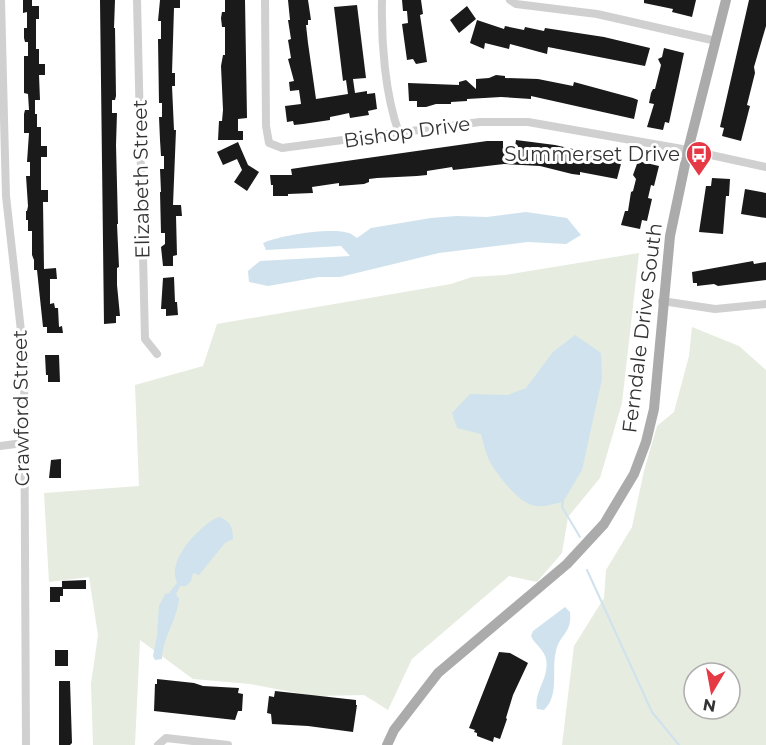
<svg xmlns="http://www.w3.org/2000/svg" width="766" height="745" font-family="Montserrat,sans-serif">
  <rect width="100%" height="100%" fill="#fff"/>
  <path fill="#e6ecdf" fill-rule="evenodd" d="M639 253 622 403 600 478 568 517 562 553 537 582 509 576 412 659 388 710 364 695 313 696 250 684 193 679 140 640 135 745H93L91 684 98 635 89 577 49 582 44 493 139 486 135 385 203 366 217 324 451 284 472 277 505 275Z
    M692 327 739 346 766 370V745H562L574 646 604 598 606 570 632 527 644 471 657 426 674 412 689 356ZM694 673H730V709H694Z"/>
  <path fill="#cfe2ee" d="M526 212 567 218 581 235 566 244 528 242 439 253 340 277H319L268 286 249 282 248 271 260 261 350 256 341 246 266 250 263 243C280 235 332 227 349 233 350 233 357 238 357 238L371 228 431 218 457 216 487 217Z
    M575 335 601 353 602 379 582 470 563 502C552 504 540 509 529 504 515 498 494 471 488 458 485 450 483 442 481 434L457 428 452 413 470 394 508 395 526 388 553 352Z
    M219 517C230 521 233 527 233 539L225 543 199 575 193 573 191 581 186 586H180L176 594 179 599C177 620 162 639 162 659L155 660 153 656 157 636 159 606 165 594 169 593 177 583C175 577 174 572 176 565 179 549 204 522 219 517Z
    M565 607 570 612C572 634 560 633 556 651 551 669 560 695 544 710L537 709C533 692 550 678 546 659 544 649 535 645 531 636L533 631Z"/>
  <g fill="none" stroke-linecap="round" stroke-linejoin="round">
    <path stroke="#cfe2ee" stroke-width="2" d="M563 502 562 507 580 537
      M587 570 652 712 679 745"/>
  </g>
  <path fill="#1a1a1a" d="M23 0H32V6H39V19H36V49H39V64H45V75H39L40 100H35V114H37V127H41V146H47V157H41V190H48V202H43L44 269 56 268 57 279H50V304L54 303 55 308H58L59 327 62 326 63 333H47V327H43L37 270H34V260L32 255V231H28V220H26V211H27L28 206 26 176H30V162H27L29 133H24V114L25 110H29L28 94 24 93V56H28V42H25L24 38V28H27V12L23 13Z
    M100 0H115L114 28H115L116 96 115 100H112V113H117L116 145 118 224H117L119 267 117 268V285L120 316H116V323L104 324Z
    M160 0H180V8H174L172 73H175V86H172L174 130H176L173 205H181L182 216H176L177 255 173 256V266H163L161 247 165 244V233H161L160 192H161L160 169H164V156H161L160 140 159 117H162V103H159L158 39H161V21H158Z
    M225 0H245L247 118 238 119V131H243V140H218L219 121H222L223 110 221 66 223 55H225V27H222L221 18 222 12H225Z
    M288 0H308L311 20H308V25H306L308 43 316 99 348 94 346 80 343 81 334 7 357 5 366 78 353 79 355 93 367 91V94L375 93 377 109 368 111 369 115 350 118 349 113 340 115 330 117V120L303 124 294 125 293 121 287 122 285 106 301 104 299 90 290 91 289 82 294 81 288 59 291 58 288 40 291 39 288 20H290Z
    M402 0H421L423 14 420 15 427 62 416 64 413 59 407 60 402 24 408 23 407 11H403Z
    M644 0H696L692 17 672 12 673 9 644 3Z
    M749 0H766V26L754 67 755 73 747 105 750 106 741 141 722 136 724 128 720 127Z
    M467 6 476 19 459 33 450 20Z
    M477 20 504 29 505 26 524 30 525 27 544 31 545 28 604 37 650 48 645 66 548 47 547 54 510 44 509 49 485 43 484 49 470 43Z
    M664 48 684 53 669 123 665 122 663 130 647 127 654 104 649 103 651 93 653 89H655L661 65 658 59 662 57Z
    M496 75 505 76V78L538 79 573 86 574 82 633 98 638 100 634 119 531 96V99L501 97 467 99V101L451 102V104H436L426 107H417V101H409L408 83 459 85V82L466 80 476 89V79L489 78Z
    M516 140 555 145 622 160 617 179 580 172V175L572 174 540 166 504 164 453 170 452 167 427 171V175L417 176 377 178 369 179V182L364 184 339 186V183L312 187 313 193 288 194V196H273V185H271L270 175H292L291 169 311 166 487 141H503V147H515Z
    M238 142 248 165 259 172 247 191 234 182 242 170 237 159 223 165 217 152Z
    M638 161 659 166 654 186 651 185 648 198 652 199 647 221 642 220 640 229 621 225 625 211H628L631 192 633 191 636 179 633 175Z
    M712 178 730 179 729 196H726L723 234 699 232 706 186H711Z
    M745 189 766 193V218L741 214Z
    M753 261 754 264 766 262V280L718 286 714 284 697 286V283H693L692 272Z
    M174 277 175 302H177L178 315 166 316V309H161L163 278Z
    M45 355H59L60 382H48V375H46Z
    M61 459V478H49L51 460Z
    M86 580V589H63V596H60V602H50V587H62V581Z
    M55 650H68V666H55Z
    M499 652 510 653 528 663 513 695 506 718 507 719 500 739 494 737 493 742 477 736V733L474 732 475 730 469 728Z
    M157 679 194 683 203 686 239 688 238 693 243 694 242 711H238L235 720 154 711 155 684H157Z
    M59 681H70L72 743 70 745H59Z
    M275 691 356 700V705H357L353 732 308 726 272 724 271 714 267 713 269 696 274 697Z"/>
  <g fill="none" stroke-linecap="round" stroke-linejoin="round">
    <path stroke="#d0d0d0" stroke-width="8" d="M1 0 6 196 24 358 26 745
      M137 0 145 339 157 354
      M265 0 266 126 269 143 282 148 480 122H528L688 150 766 167
      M382 0C381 41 385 95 399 133
      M510 0 516 4 597 14 716 41
      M662 301 715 309 766 304
      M0 446 23 443
      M158 745 166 738 228 745"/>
    <path stroke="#ababab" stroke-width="10" d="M387 745 394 730 438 673 567 564 604 524 634 474 646 442 654 409 670 236 688 150 726 0"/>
  </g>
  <defs>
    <g id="bus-pin" transform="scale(1.35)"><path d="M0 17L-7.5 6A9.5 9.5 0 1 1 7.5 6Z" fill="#e63946" stroke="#fff"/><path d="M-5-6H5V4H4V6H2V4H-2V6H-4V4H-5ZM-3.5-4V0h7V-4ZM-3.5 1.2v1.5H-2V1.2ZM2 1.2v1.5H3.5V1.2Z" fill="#fff"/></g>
  </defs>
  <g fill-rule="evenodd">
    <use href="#bus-pin" x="699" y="154"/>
  </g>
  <g text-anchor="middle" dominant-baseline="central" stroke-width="6" stroke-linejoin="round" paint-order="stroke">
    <g font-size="20" fill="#333" stroke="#fff">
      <text transform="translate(407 132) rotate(-8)">Bishop Drive</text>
      <text transform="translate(141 179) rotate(-91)">Elizabeth Street</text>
      <text transform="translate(642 328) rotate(-83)">Ferndale Drive South</text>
      <text transform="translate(21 408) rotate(-91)">Crawford Street</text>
    </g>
    <g font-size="20" fill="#333" stroke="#fff" text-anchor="end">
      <text x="680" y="154">Summerset Drive</text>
    </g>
  </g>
  <g transform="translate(712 691) rotate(190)"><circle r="28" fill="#ffffff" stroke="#adadad" stroke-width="1.5"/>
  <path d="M0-4.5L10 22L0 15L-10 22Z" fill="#e63946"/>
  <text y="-9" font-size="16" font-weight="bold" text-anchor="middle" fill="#333333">N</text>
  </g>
</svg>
